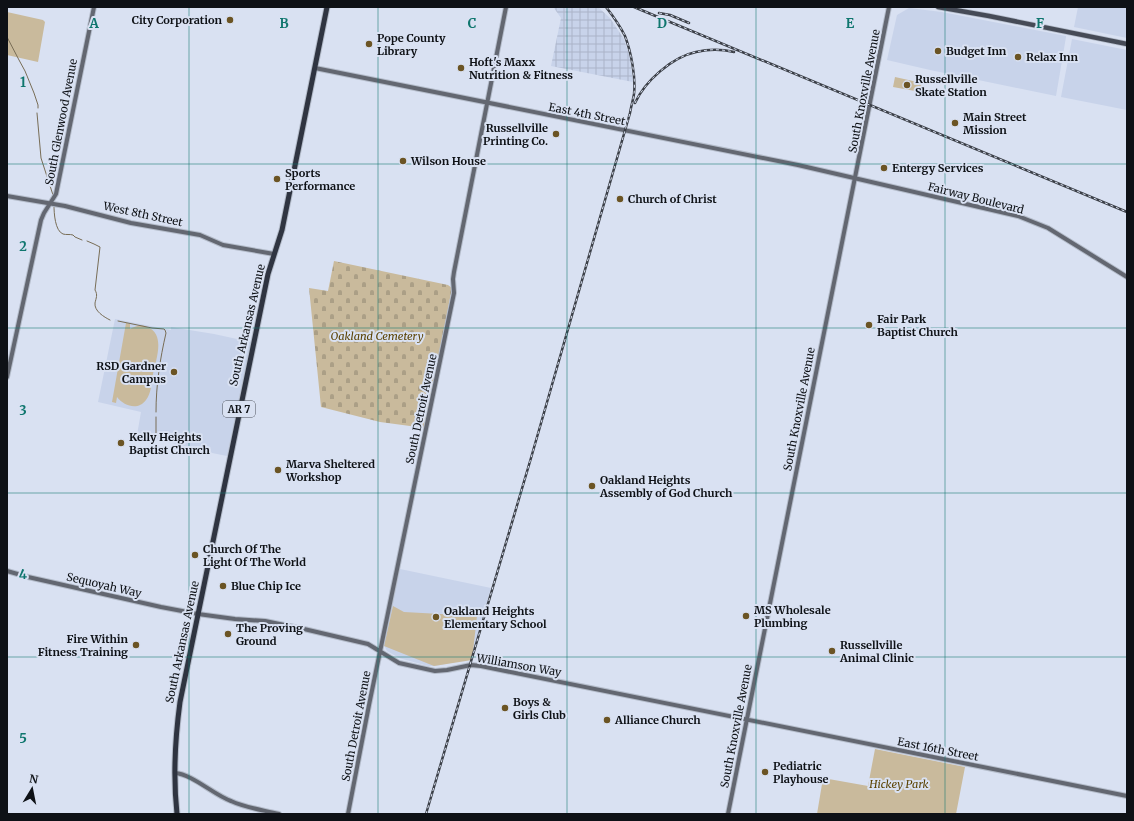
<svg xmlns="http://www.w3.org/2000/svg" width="1134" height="821" font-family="Merriweather,serif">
  <defs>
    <pattern id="industrial-grid" width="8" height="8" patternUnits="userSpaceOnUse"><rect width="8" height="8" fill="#c8d3ea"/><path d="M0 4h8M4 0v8" fill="none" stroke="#abb4c8"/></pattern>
    <pattern id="cemetery-stones" width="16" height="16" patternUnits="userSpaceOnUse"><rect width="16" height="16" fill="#c9ba9c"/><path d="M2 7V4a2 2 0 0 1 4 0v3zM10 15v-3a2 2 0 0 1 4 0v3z" fill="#ab9f86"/></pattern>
  </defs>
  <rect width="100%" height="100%" fill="#d9e1f2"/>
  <path fill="#c8d3ea" d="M1078 7H1127V38L1074 27Z
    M909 8 942 12 1066 36V37L1056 96 930 70 887 60 897 15Z
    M1072 39 1127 50V110L1061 97Z
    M115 319 171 330V327L214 334 251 342 227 456 197 450 181 445 137 435 141 412 98 402Z
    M400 569 491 588 471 659 435 666H428L399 658 387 651 384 645Z"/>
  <path fill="url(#industrial-grid)" d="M555 7H598L610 18 624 39 630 58 633 82 551 66 561 18 554 8Z"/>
  <path fill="#c9ba9c" d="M7 12 43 20 45 22 38 62 7 55Z
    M895 77 922 83 921 87H916L915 91 893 87Z
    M126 323 130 324V329C136 326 141 324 147 327 166 334 156 359 153 374 152 382 151 394 146 400 138 411 124 406 117 397L116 403 112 402Z
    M393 606 404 612 477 616 472 660 434 666 384 646Z
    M875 749 965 767 956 814H817L823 778 868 786Z"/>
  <path fill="url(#cemetery-stones)" d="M334 261 448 285 452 288 425 428 380 422 321 407 309 288 328 291Z"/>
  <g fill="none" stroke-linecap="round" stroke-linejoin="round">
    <path stroke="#786d56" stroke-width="1" d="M7 37 19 60 25 71 34 93 38 105V108
      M37 113 41 158 53 195
      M54 206C54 213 55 231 63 234 66 235 70 234 73 235L75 237 82 240
      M87 241 94 244 100 247 95 290C98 295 96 298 95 303 94 311 104 317 110 320
      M118 321 152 328 164 329 165 330 166 333C160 359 156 385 156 412
      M156 437V417"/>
    <g stroke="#b4bcca" stroke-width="6">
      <path id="secondary" d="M315 68 798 165 1018 216 1048 228 1127 277
        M7 196 65 206 131 223 200 235 223 245 274 254
        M7 377 41 220 44 213 56 194 94 7
        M7 571 28 577 161 607 198 614 235 619 265 621 304 629 368 644 399 663 435 671 447 670 471 665 481 666 1127 796
        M175 773C192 774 214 795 231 801 246 808 263 810 279 814
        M348 814 369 705 454 293 453 279 454 272 506 7
        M728 814 889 7"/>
    </g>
    <g stroke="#b4bcca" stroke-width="6">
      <path id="primary" d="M938 7 989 16 1127 44"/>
    </g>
    <g stroke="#b4bcca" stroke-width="7">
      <path id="highway" d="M177 814C173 777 175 739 180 702L268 274 282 230 327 7"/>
    </g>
    <use href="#secondary" stroke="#636771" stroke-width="4"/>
    <use href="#primary" stroke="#464b57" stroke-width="4.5"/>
    <use href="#highway" stroke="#2f3441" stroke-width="5"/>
    <g stroke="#3b3f47" stroke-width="2.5">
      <path id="rail" d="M634 7 1127 212
        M659 13 670 15 689 23
        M635 103C645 81 672 57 696 52 709 49 721 49 734 52
        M426 814 531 458 630 113C631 107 633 100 634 94 636 77 631 52 625 36 620 26 613 16 606 7"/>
    </g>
    <use href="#rail" stroke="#d9e1f2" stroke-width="1" stroke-dasharray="3" stroke-linecap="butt"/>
  </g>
  <path fill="none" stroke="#0f766e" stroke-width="1" stroke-opacity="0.55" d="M189 7V814M378 7V814M567 7V814M756 7V814M945 7V814M7 164H1127M7 328H1127M7 493H1127M7 657H1127"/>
  <g fill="#6b5424" stroke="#d9e1f2" stroke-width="1.5">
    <circle cx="230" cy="20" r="4"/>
    <circle cx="369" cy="44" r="4"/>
    <circle cx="938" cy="51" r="4"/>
    <circle cx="1018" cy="57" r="4"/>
    <circle cx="461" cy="68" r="4"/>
    <circle cx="907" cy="85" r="4"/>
    <circle cx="955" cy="123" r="4"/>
    <circle cx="556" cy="134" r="4"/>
    <circle cx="403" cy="161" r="4"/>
    <circle cx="884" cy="168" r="4"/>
    <circle cx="277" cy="179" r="4"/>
    <circle cx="620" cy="199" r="4"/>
    <circle cx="869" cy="325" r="4"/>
    <circle cx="174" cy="372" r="4"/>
    <circle cx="121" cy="443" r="4"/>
    <circle cx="278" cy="470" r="4"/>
    <circle cx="592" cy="486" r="4"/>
    <circle cx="195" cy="555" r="4"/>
    <circle cx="223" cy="586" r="4"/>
    <circle cx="746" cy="616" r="4"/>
    <circle cx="436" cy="617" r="4"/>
    <circle cx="228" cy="634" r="4"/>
    <circle cx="136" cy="645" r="4"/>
    <circle cx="832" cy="651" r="4"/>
    <circle cx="505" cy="708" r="4"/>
    <circle cx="607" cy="720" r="4"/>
    <circle cx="765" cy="772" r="4"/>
  </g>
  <g text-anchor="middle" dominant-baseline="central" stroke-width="4" stroke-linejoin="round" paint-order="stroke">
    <rect fill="#d9e1f2" stroke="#4b4f58" stroke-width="1" x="223" y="401" width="32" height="16" rx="3"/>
    <g font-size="10" font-weight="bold" fill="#0e1116">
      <text x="239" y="409">AR 7</text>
    </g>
    <g font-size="11" font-weight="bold" fill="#0e1116" stroke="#d9e1f2" text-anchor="start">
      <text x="222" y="20" text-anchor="end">City Corporation</text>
      <text x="377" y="38">Pope County<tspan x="377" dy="13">Library</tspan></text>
      <text x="946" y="51">Budget Inn</text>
      <text x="1026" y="57">Relax Inn</text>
      <text x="469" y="62">Hoft's Maxx<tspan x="469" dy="13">Nutrition &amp; Fitness</tspan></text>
      <text x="915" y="79">Russellville<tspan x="915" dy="13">Skate Station</tspan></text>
      <text x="963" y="117">Main Street<tspan x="963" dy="13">Mission</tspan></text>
      <text x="548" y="128" text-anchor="end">Russellville<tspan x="548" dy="13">Printing Co.</tspan></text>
      <text x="411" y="161">Wilson House</text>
      <text x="892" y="168">Entergy Services</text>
      <text x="285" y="173">Sports<tspan x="285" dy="13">Performance</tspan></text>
      <text x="628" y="199">Church of Christ</text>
      <text x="877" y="319">Fair Park<tspan x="877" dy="13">Baptist Church</tspan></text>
      <text x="166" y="366" text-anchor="end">RSD Gardner<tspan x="166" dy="13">Campus</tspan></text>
      <text x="129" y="437">Kelly Heights<tspan x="129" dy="13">Baptist Church</tspan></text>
      <text x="286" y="464">Marva Sheltered<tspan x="286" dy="13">Workshop</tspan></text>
      <text x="600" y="480">Oakland Heights<tspan x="600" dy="13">Assembly of God Church</tspan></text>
      <text x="203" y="549">Church Of The<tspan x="203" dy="13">Light Of The World</tspan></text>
      <text x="231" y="586">Blue Chip Ice</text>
      <text x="754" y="610">MS Wholesale<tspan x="754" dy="13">Plumbing</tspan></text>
      <text x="444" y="611">Oakland Heights<tspan x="444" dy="13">Elementary School</tspan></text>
      <text x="236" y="628">The Proving<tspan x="236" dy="13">Ground</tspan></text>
      <text x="128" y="639" text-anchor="end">Fire Within<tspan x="128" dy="13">Fitness Training</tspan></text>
      <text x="840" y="645">Russellville<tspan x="840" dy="13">Animal Clinic</tspan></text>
      <text x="513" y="702">Boys &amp;<tspan x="513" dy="13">Girls Club</tspan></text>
      <text x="615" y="720">Alliance Church</text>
      <text x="773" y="766">Pediatric<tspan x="773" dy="13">Playhouse</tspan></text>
    </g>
    <g font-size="11" fill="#0e1116" stroke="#d9e1f2">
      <text transform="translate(864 91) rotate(-79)">South Knoxville Avenue</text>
      <text transform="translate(587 114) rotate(11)">East 4th Street</text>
      <text transform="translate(61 122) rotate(-79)">South Glenwood Avenue</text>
      <text transform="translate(976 198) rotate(14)">Fairway Boulevard</text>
      <text transform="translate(143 214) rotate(12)">West 8th Street</text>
      <text transform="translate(247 325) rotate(-77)">South Arkansas Avenue</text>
      <text transform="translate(421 409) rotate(-78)">South Detroit Avenue</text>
      <text transform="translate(799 409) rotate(-79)">South Knoxville Avenue</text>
      <text transform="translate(104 585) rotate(13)">Sequoyah Way</text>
      <text transform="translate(182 642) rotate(-78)">South Arkansas Avenue</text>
      <text transform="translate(519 665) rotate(10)">Williamson Way</text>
      <text transform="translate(356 726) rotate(-79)">South Detroit Avenue</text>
      <text transform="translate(736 726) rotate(-79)">South Knoxville Avenue</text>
      <text transform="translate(938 749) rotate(11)">East 16th Street</text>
    </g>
    <g font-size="11" font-style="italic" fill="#5a4100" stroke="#d9e1f2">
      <text x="377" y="336">Oakland Cemetery</text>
      <text x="899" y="784">Hickey Park</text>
    </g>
  </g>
  <g font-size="13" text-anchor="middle" font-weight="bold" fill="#0f766e" stroke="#d9e1f2" stroke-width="4" stroke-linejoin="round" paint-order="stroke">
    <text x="94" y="28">A</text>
    <text x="284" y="28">B</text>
    <text x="472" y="28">C</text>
    <text x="662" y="28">D</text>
    <text x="850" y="28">E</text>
    <text x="1040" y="28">F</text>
    <text x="23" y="87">1</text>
    <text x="23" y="251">2</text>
    <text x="23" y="415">3</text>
    <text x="23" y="579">4</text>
    <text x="23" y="743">5</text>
  </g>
  <rect width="1134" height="821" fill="none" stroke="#0e1116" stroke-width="16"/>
  <g transform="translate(32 789) rotate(10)" stroke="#d9e1f2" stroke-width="3" paint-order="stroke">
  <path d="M0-3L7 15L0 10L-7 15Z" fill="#0e1116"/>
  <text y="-6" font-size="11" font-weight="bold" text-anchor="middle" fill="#0e1116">N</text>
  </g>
</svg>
